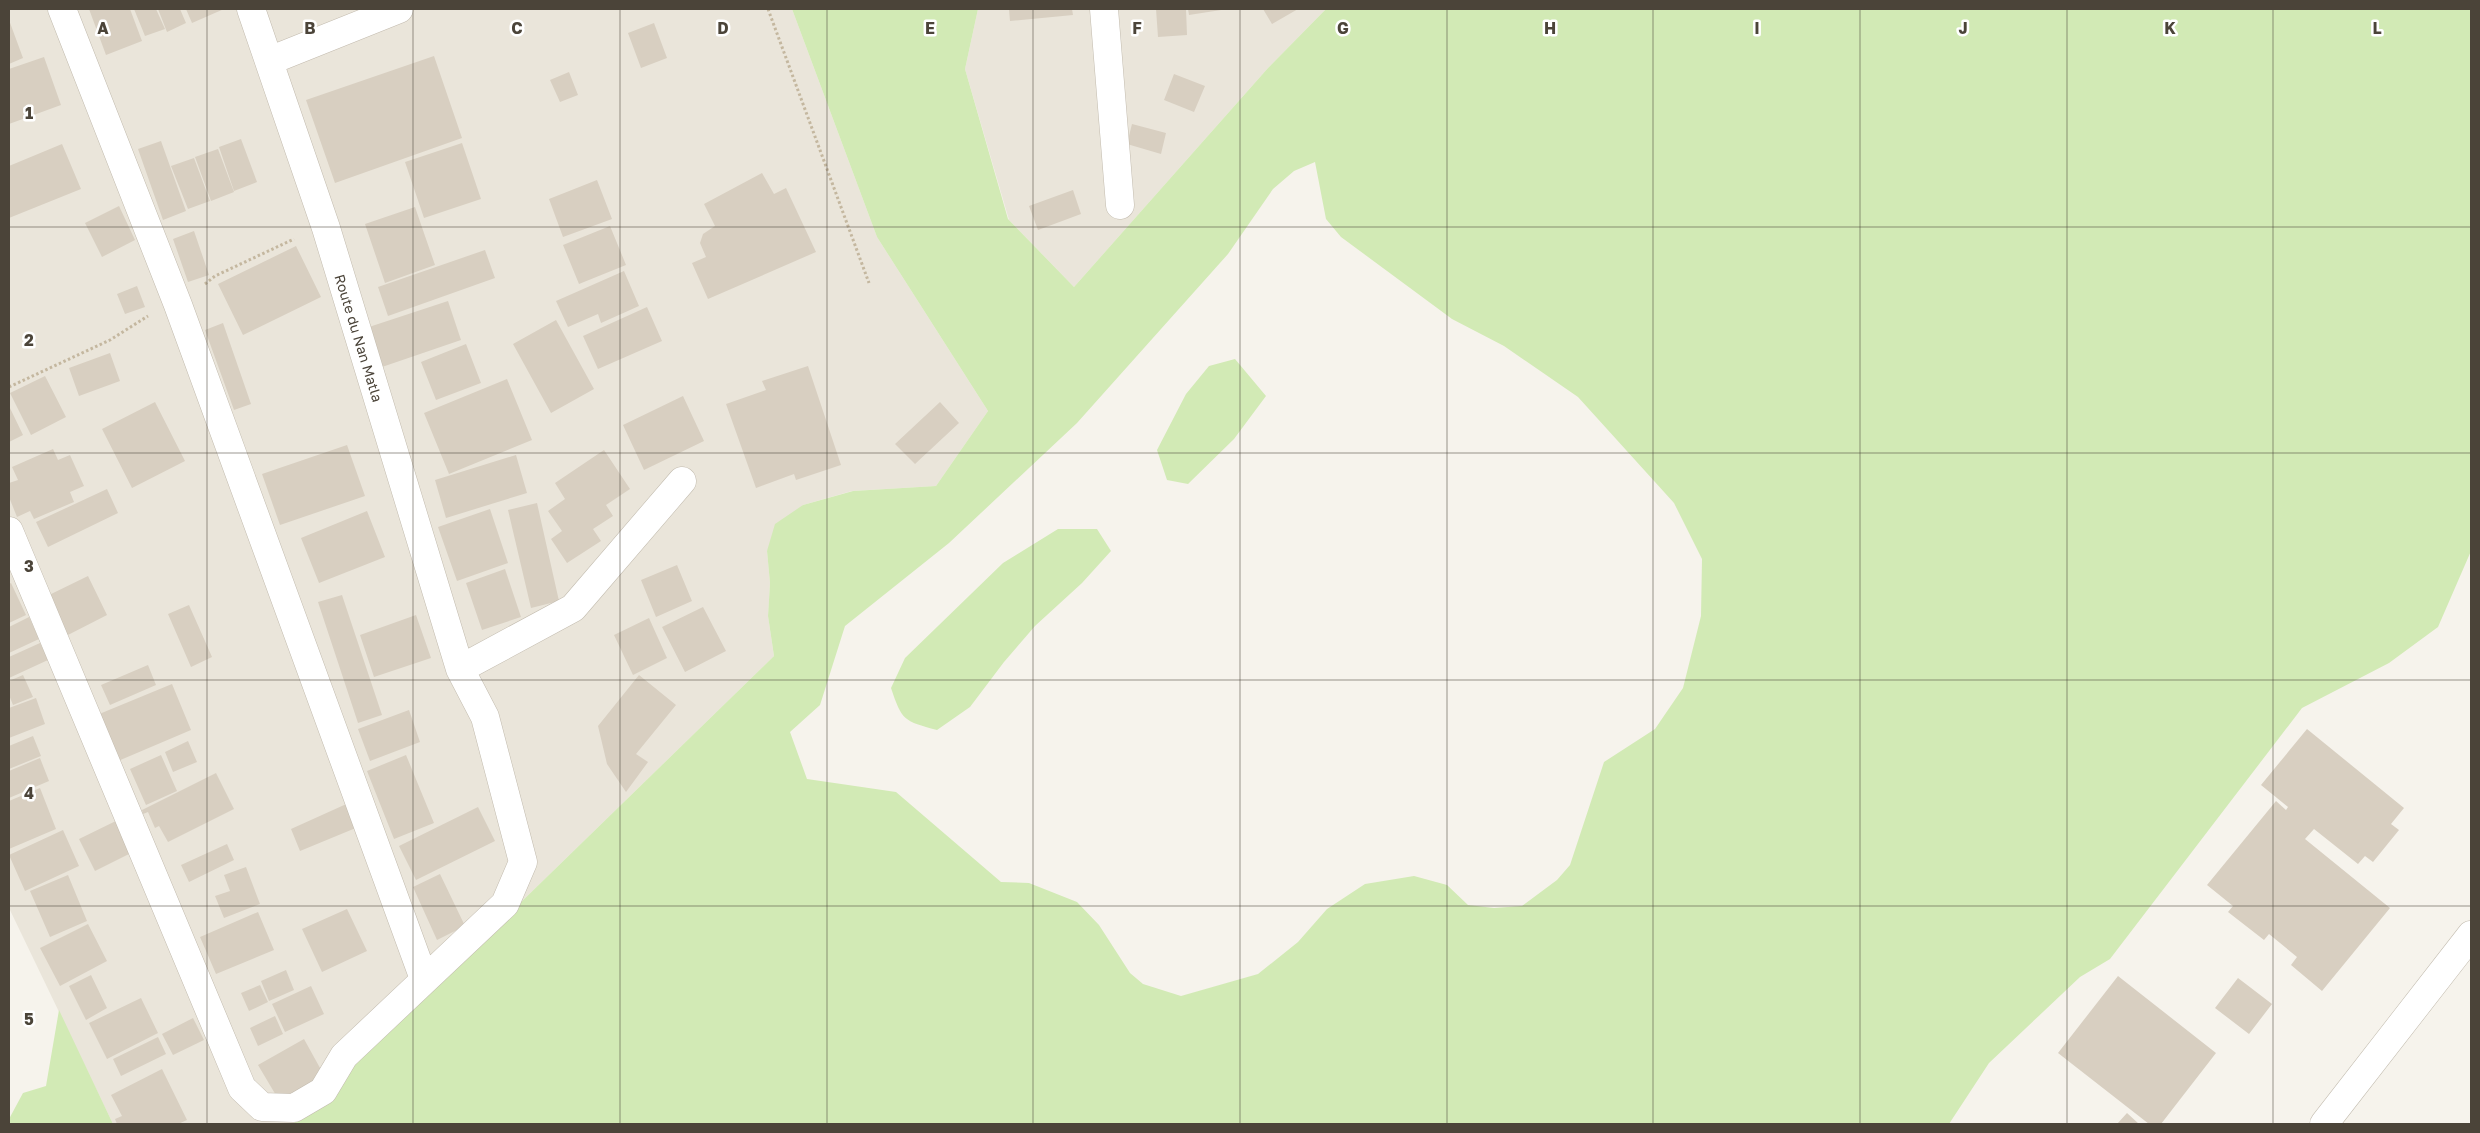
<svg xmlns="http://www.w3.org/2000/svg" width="2480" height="1133" font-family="'Golos Text',sans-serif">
  <rect width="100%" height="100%" fill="#f6f3ec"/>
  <path fill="#eae5da" d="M9 9H792L877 237 988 411 936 486 852 491 803 505 767 551 770 583 768 616 774 656 293 1124H113L9 908Z
    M978 9H1326L1268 68 1074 287 1009 220 965 69Z"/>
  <path fill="#d2eab5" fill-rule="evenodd" d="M792 9H978L965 69 1008 219 1074 287 1268 68 1326 9H2471V551L2438 627 2389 663 2302 708 2110 959 2080 977 1989 1063 1949 1124H293L774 656 768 616 770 583 767 551 775 524 803 505 853 491 936 486 988 411 877 237ZM1315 162 1326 219 1341 237 1452 319 1504 346 1578 397 1674 503 1702 559 1701 616 1683 688 1655 729 1604 762 1570 865 1557 880 1522 906 1494 908 1468 905 1447 885 1414 876 1365 884 1327 909 1298 942 1258 974 1181 996 1143 984 1130 973 1099 925 1077 902 1029 883 1001 882 896 792 807 779 790 732 820 705 845 626 949 543 1077 423 1228 254 1273 189 1294 171Z
    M1235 359 1266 396 1234 439 1188 484 1167 480 1157 450 1186 394 1209 366Z
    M1058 529H1097L1111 551 1082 583 1035 626 1004 662 970 707 937 730C904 721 902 721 891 688L905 658 1003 563Z
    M59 1010 113 1124H9V1119L23 1093 46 1086Z"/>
  <path fill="#d8cfc1" d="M89 9H130L142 41 106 55Z
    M134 9H156L165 29 145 36Z
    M158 9H180L186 23 167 32Z
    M186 9H224L192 23Z
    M1009 9H1072L1073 15 1010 21Z
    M1156 9H1186L1187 35 1158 37Z
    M1188 9H1221V10L1189 15Z
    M1263 9H1298L1272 24Z
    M9 20 23 58 9 64Z
    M654 23 667 58 641 68 628 33Z
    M434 56 462 138 335 183 306 100Z
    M44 57 61 105 9 124V69Z
    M569 72 578 95 560 102 550 80Z
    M1174 74 1205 86 1194 112 1164 100Z
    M1132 124 1166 133 1161 154 1127 144Z
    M241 139 257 182 234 191 219 147Z
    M161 141 186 211 163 220 138 149Z
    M462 143 481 199 424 218 405 162Z
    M62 144 81 189 9 218V166Z
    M218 149 234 192 211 201 195 157Z
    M194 158 210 201 188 209 171 166Z
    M762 173 774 194 786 188 816 252 708 299 692 263 706 257 700 243 703 234 715 226 704 204Z
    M597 180 612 219 563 237 549 199Z
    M1073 190 1081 214 1038 230 1029 206Z
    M119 206 135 240 102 257 85 223Z
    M415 207 435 265 385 283 365 224Z
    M610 226 626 265 579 284 563 245Z
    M194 231 209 275 188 282 173 239Z
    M296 246 321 297 243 335 218 284Z
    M485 250 495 278 388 316 378 287Z
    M624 271 639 306 601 323 598 314 568 327 556 301Z
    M137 286 145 307 125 314 117 294Z
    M448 301 461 340 382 367 369 327Z
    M647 307 662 341 598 369 583 336Z
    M556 320 594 389 551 413 513 344Z
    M223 323 251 404 234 410 205 330Z
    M466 344 481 383 436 400 421 362Z
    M110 353 120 381 79 396 69 368Z
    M808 366 841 465 796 480 794 474 756 488 726 404 766 390 762 381Z
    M45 376 66 417 31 435 10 393Z
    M507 379 532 440 449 474 424 413Z
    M683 396 704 441 644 470 623 425Z
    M155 402 185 461 132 488 102 429Z
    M940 402 959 423 915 464 895 444Z
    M9 406 23 435 9 442Z
    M347 445 365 496 280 525 262 474Z
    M53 449 58 460 70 455 84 486 70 492 74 502 34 519 30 511 17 517 9 497V483L18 480 12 467Z
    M604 450 630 489 606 505 613 516 593 529 601 541 567 563 551 539 562 531 548 511 565 499 555 483Z
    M516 455 527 493 446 518 435 480Z
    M107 489 118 513 48 547 36 522Z
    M537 503 559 601 531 608 508 510Z
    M490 509 508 563 457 581 438 527Z
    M367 511 385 557 319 583 301 538Z
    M677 565 692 601 656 617 641 580Z
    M505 569 521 617 482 630 466 583Z
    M88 576 107 615 66 636 47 596Z
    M11 583 26 615 9 623V584Z
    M342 595 382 715 358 723 318 602Z
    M189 605 212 657 191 667 168 614Z
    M703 607 726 651 685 672 662 627Z
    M416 615 431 658 374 677 360 635Z
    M29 617 39 639 9 653V627Z
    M649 618 667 658 633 675 614 635Z
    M40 643 48 660 9 678V657Z
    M148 665 156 685 110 705 101 685Z
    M23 675 33 697 13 705 9 695V681Z
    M639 675 676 705 636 754 648 762 626 792 607 764 598 726Z
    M172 684 191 730 111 764 92 717Z
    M36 698 45 724 9 738V708Z
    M409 710 420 742 370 761 358 729Z
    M2307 729 2404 808 2391 824 2399 830 2373 862 2365 856 2358 864 2314 829 2305 839 2390 908 2322 991 2291 965 2297 957 2269 934 2264 940 2228 912 2233 906 2207 885 2276 801 2286 810 2288 807 2261 785Z
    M33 736 41 756 9 769V746Z
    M188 741 197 762 173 772 165 752Z
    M161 755 177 791 146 805 130 769Z
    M406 755 434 823 394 839 367 771Z
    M40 758 49 781 9 798V771Z
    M216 773 234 809 168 842 159 826 155 828 148 812 143 814 142 810Z
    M40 788 56 829 9 849V801Z
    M353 801 363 825 300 851 291 829Z
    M478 807 495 841 416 880 399 846Z
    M124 817 139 849 95 871 79 839Z
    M63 830 79 866 25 891 9 855Z
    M227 844 234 860 189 882 181 865Z
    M246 867 260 904 224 918 215 896 230 891 224 875Z
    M440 874 465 926 437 940 413 887Z
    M68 875 87 921 50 937 30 891Z
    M347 909 367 951 322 972 302 929Z
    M258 912 274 950 216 974 200 937Z
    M88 924 107 961 60 986 40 948Z
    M286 970 294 990 269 1001 261 981Z
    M91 975 107 1008 86 1020 69 986Z
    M2118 976 2216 1053 2161 1124H2149L2058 1053Z
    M2238 978 2272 1004 2249 1034 2215 1008Z
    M260 985 268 1002 249 1011 241 993Z
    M311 986 324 1014 285 1032 272 1004Z
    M141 998 158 1033 107 1059 89 1023Z
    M275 1016 283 1034 258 1046 250 1028Z
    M193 1018 204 1040 173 1055 162 1034Z
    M158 1037 166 1054 121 1076 113 1059Z
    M304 1039 325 1077 280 1102 258 1065Z
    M162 1069 187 1120 178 1124H117L115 1119 122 1116 111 1095Z
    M2127 1113 2139 1124H2117Z"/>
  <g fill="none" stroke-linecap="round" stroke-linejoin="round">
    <g stroke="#c2bbae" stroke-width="29">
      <path id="minor" d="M62 9 178 305 424 979
        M1104 9 1120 205
        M269 61 399 9
        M9 531 242 1088 262 1107 294 1108 323 1091 344 1056 505 904 523 862 485 717 460 669 326 228 251 9
        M460 669 573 608 682 481
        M2324 1124 2471 935"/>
    </g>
    <path stroke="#c4b79f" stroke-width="3" stroke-dasharray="2.5 2.5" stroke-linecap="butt" d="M768 9 869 283
      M205 284 215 276 294 239
      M9 387 110 340 148 316"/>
    <use href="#minor" stroke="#fff" stroke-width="28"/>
  </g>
  <path fill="none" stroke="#4b4439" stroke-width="1" stroke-opacity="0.55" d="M207 9V1124M413 9V1124M620 9V1124M827 9V1124M1033 9V1124M1240 9V1124M1447 9V1124M1653 9V1124M1860 9V1124M2067 9V1124M2273 9V1124M9 227H2471M9 453H2471M9 680H2471M9 906H2471"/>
  <g text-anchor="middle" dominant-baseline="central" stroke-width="5" stroke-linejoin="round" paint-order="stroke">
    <g font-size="14" fill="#4b4439" stroke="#fff">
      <text transform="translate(359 338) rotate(73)">Route du Nan Matla</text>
    </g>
  </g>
  <g font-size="16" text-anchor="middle" font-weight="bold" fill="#4b4439" stroke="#fff" stroke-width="5" stroke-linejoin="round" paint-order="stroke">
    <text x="103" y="34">A</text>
    <text x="310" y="34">B</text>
    <text x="517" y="34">C</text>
    <text x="723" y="34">D</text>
    <text x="930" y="34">E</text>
    <text x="1137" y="34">F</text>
    <text x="1343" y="34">G</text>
    <text x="1550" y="34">H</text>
    <text x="1757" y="34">I</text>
    <text x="1963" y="34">J</text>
    <text x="2170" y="34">K</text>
    <text x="2377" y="34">L</text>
    <text x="29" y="119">1</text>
    <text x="29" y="346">2</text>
    <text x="29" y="572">3</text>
    <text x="29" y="799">4</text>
    <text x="29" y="1025">5</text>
  </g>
  <rect width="2480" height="1133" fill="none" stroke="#4b4439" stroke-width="20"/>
</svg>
